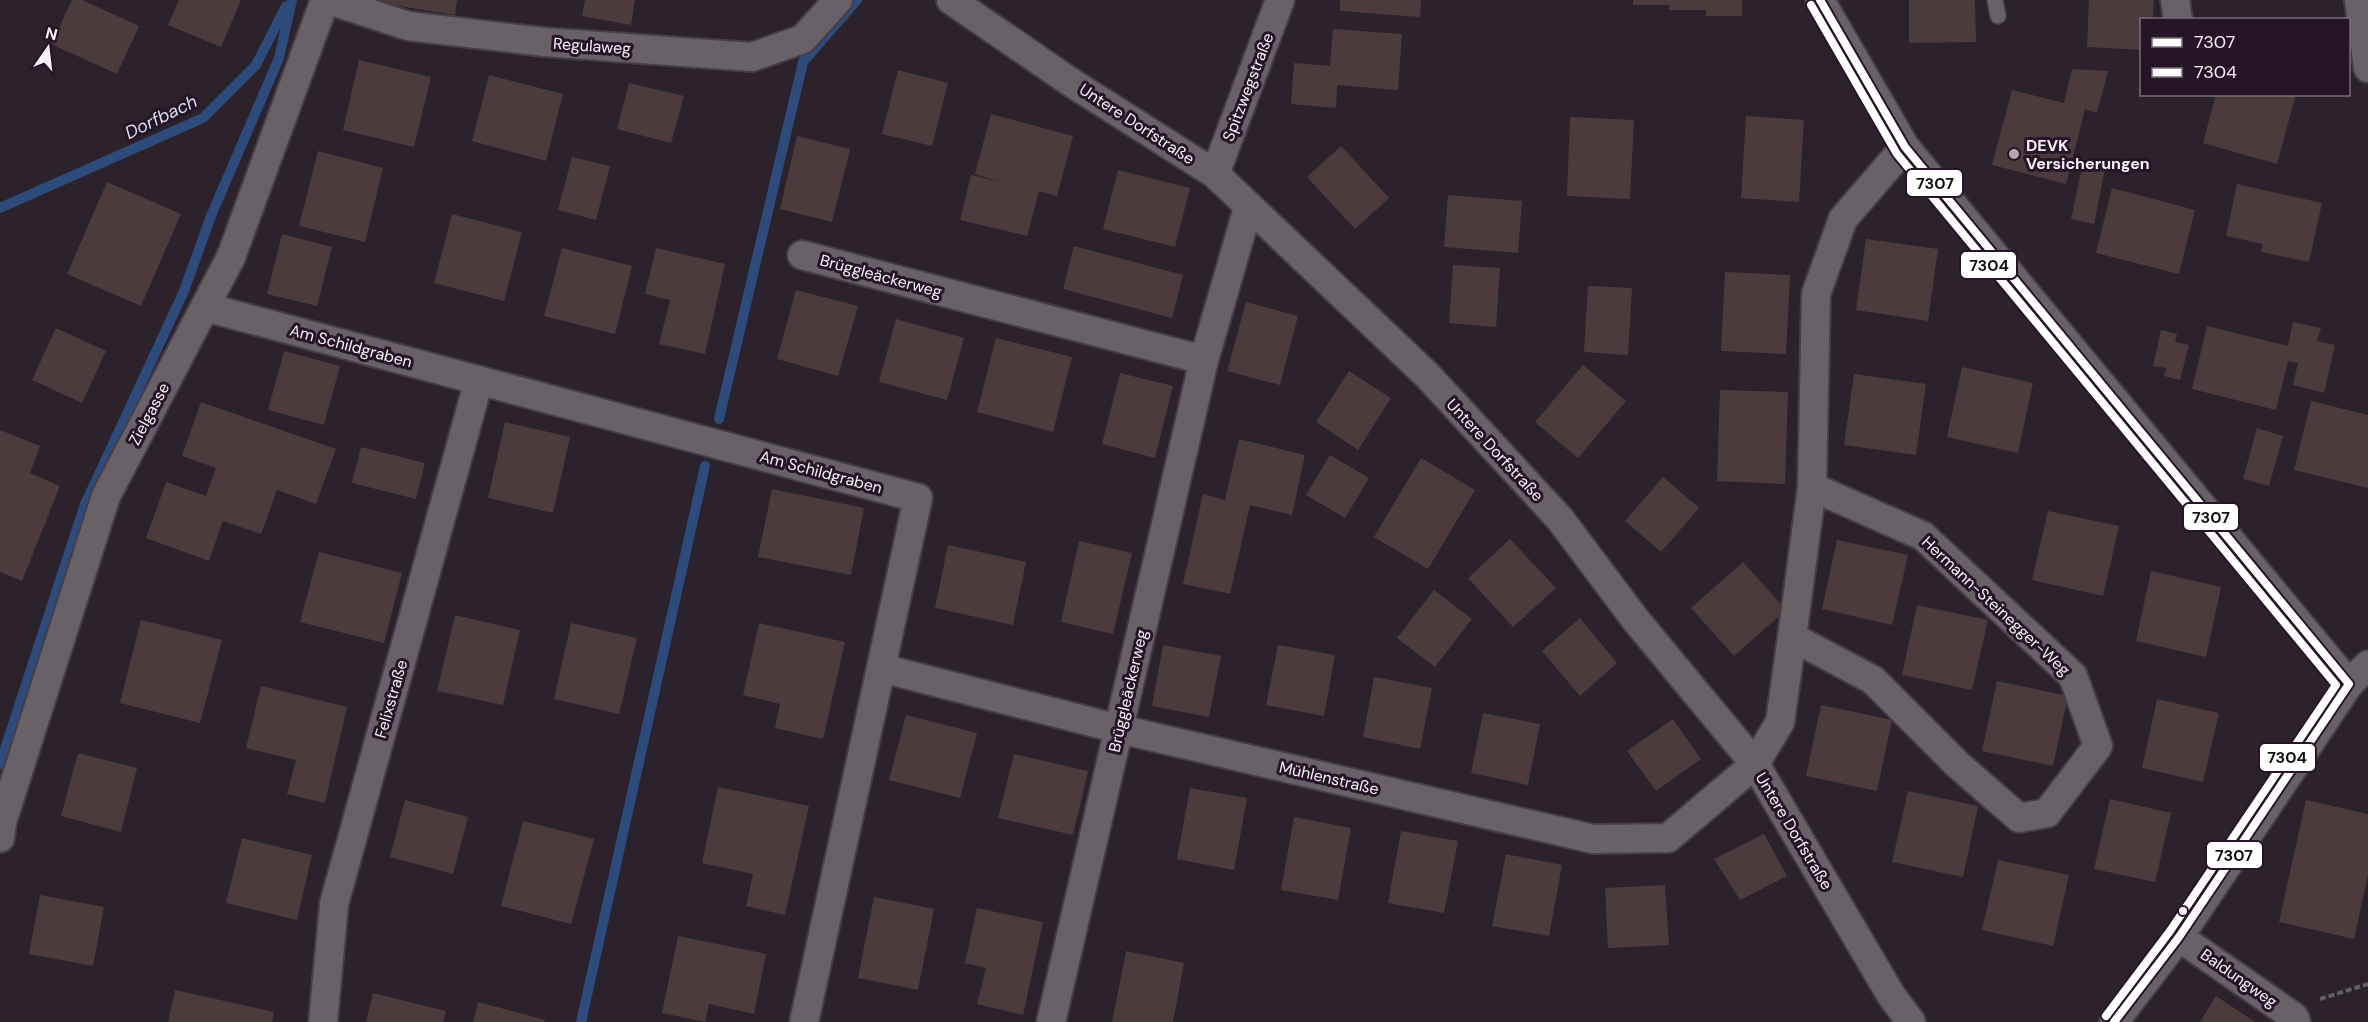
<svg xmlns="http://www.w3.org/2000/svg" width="2368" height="1022" font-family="'DM Sans',sans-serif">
  <rect width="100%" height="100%" fill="#2c222c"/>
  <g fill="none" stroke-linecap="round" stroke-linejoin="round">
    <path stroke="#2d4b7b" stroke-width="10" d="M0 208 203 118 256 65 286 6
      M719 419 803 62 857 0
      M0 764 85 504 184 291 211 216 279 58 292 0
      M581 1022 705 466"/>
  </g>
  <path fill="#4c3b3d" d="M72 0H82L139 26 117 74 51 44Z
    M179 0H241L221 47 168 25Z
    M362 0H457L455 15Z
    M585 0H635L631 25 582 16Z
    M1340 0H1421L1420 17 1340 11Z
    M1633 0H1742V16H1706V10H1669V5H1633Z
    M1909 0H1975L1976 42 1909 43Z
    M2089 0H2154L2153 20H2142V50L2087 47Z
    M1333 29 1402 34 1398 90 1337 85 1336 108 1291 104 1294 63 1330 66Z
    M359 60 431 77 414 147 343 130Z
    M2072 69 2108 71 2097 113 2085 109 2066 184 1992 165 2012 90 2064 103Z
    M898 70 948 83 932 146 882 134Z
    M489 75 563 94 546 161 472 141Z
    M629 83 684 96 671 143 617 129Z
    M2216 94H2296L2277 164 2203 143Z
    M991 114 1073 136 1057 196 1039 191 1027 236 960 220 971 175 1000 182 975 174Z
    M1746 116 1804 120 1799 202 1741 198Z
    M1570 117 1634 120 1630 199 1567 196Z
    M797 136 850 149 832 222 780 209Z
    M1341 146 1389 198 1355 229 1307 177Z
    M318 151 383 168 365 242 299 226Z
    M572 157 610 166 596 220 558 210Z
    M2084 158 2106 163 2094 224 2071 219Z
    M1118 170 1190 188 1175 247 1103 229Z
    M107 182 181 214 141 306 67 274Z
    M2237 184 2322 203 2309 262 2261 252 2263 244 2226 236Z
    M2112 188 2195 210 2179 274 2096 253Z
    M1448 195 1522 201 1518 253 1444 247Z
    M452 214 522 232 504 301 434 283Z
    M282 234 332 247 317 306 267 294Z
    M1866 239 1938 249 1928 321 1856 310Z
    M1074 246 1183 275 1172 318 1063 289Z
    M562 248 632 266 615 334 544 316Z
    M656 248 725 264 705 354 659 344 670 300 645 294Z
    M1453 265 1500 268 1496 327 1449 323Z
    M1725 272 1790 275 1786 354 1721 351Z
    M1588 286 1632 288 1628 355 1584 352Z
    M796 290 858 306 838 376 777 359Z
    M1246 302 1298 316 1280 385 1227 371Z
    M896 319 964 338 947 400 879 382Z
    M2293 322 2321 328 2317 341 2335 345 2324 393 2293 385 2298 363 2288 361 2276 410 2192 389 2207 326 2288 346Z
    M56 328 106 351 82 403 32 380Z
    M2161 330 2177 334 2175 342 2189 345 2180 380 2164 376 2166 368 2153 366Z
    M996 338 1072 357 1053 432 977 412Z
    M284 351 340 366 324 425 268 410Z
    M1583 365 1626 401 1578 458 1535 422Z
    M1962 367 2033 383 2018 453 1947 437Z
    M1349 371 1391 398 1358 450 1316 422Z
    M1120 373 1173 386 1155 458 1102 444Z
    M1854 374 1926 384 1916 455 1844 445Z
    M1720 390 1788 392 1785 484 1717 481Z
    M2311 401 2368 415V488L2294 470Z
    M201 402 336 449 316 504 277 490 261 534 223 521 209 561 146 538 166 482 206 496 216 468 182 456Z
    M505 422 570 437 553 513 488 498Z
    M2257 428 2283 436 2269 486 2243 479Z
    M0 430 40 446 30 473 60 486 22 581 0 572Z
    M1239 439 1305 455 1292 515 1250 505 1230 594 1183 584 1203 494 1225 500Z
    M361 447 425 463 416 499 352 483Z
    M1330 455 1369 478 1345 518 1306 495Z
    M1421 458 1475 490 1428 569 1374 537Z
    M1663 477 1699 508 1661 552 1625 521Z
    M772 489 864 508 851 575 758 557Z
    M2048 511 2119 526 2103 596 2032 580Z
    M1510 539 1556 588 1513 627 1468 578Z
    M1837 540 1908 555 1892 625 1822 609Z
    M1079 541 1132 553 1113 634 1061 622Z
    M948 545 1026 562 1013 625 935 608Z
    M319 552 402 573 384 643 300 622Z
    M1743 562 1786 610 1734 656 1691 608Z
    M2151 571 2221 587 2206 657 2136 641Z
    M1434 590 1472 619 1435 667 1397 638Z
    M1917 605 1988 620 1972 690 1902 675Z
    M455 615 520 630 503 705 437 691Z
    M1580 618 1617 663 1580 696 1542 651Z
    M141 620 222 640 200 723 120 703Z
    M571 623 637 638 619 714 554 699Z
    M759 623 845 642 823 739 775 728 780 704 743 695Z
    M1163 645 1221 656 1209 717 1152 706Z
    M1278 645 1335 655 1324 716 1266 705Z
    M1374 677 1432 688 1420 749 1363 737Z
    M1997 681 2068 696 2053 766 1982 751Z
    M261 686 347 707 325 803 287 794 296 760 246 748Z
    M2157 699 2219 713 2203 782 2142 768Z
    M1821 705 1892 720 1877 791 1806 776Z
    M1483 713 1540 724 1528 785 1471 773Z
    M906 715 977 733 960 798 889 780Z
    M1673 719 1701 759 1656 791 1627 751Z
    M78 753 137 768 121 832 61 816Z
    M1014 754 1088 771 1073 835 998 818Z
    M718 787 809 806 785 915 746 906 753 874 702 863Z
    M1190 788 1247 798 1234 870 1177 859Z
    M1908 791 1978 806 1963 877 1892 862Z
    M2110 799 2171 813 2155 882 2094 869Z
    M405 800 468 817 453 874 390 857Z
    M2306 800 2368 814V875L2354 939 2279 922Z
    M1294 817 1351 828 1338 900 1281 890Z
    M523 821 594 839 571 924 501 906Z
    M1401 831 1458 841 1444 913 1388 903Z
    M1764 834 1787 876 1740 900 1714 859Z
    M242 838 312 855 297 920 226 903Z
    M1506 854 1562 865 1549 936 1492 926Z
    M1998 860 2069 875 2053 946 1982 930Z
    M1665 885 1669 945 1608 948 1605 888Z
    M40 895 104 907 93 966 29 954Z
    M874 897 934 909 918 990 858 978Z
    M977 908 1043 922 1023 1015 977 1004 986 968 965 963Z
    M678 936 766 954 754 1014 709 1004 705 1022 662 1013Z
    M1126 951 1184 963 1173 1022H1112Z
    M175 990 274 1012 272 1022H168Z
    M373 993 446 1011 443 1022H366Z
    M2216 996 2255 1022H2200Z
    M478 1002 545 1020 544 1022H473Z"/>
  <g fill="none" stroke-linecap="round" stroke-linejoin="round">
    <g stroke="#463d46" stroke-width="18">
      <path id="lane" d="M1995 0 1998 16"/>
    </g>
    <g stroke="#463d46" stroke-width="32">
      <path id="street" d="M329 0 408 26 544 42 752 57 803 39 838 0
        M951 0 1072 83 1215 174 1427 375 1560 519 1635 619 1755 764 1891 995 1911 1022
        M1820 0 1905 147 2349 684
        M2175 0 2178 20
        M2359 0 2368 68
        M1215 174 1280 0
        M802 255 1204 360
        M205 307 918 498 804 1022
        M1792 637 1812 487
        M881 668 1119 729 1593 839 1668 838 1755 764 1780 722 1792 637 1873 680 1957 764 2019 818 2047 813 2098 746 2073 676 1923 536 1812 487 1816 294 1843 219 1905 147
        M0 838 2 822 106 496 231 257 325 0
        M2179 937 2294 1017 2296 1022
        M323 1022 334 904 479 380
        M1051 1022 1204 360 1248 208
        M2114 1022 2179 937 2349 684 2368 665"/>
    </g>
    <path stroke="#665e66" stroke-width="4" stroke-dasharray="6 3" stroke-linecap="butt" d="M2320 999 2368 984"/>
    <use href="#lane" stroke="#686168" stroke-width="15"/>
    <use href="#street" stroke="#686168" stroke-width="28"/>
    <g stroke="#261526" stroke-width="12">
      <path id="bus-1" d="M1820 0 1905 147 2349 684
        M2114 1022 2179 937 2349 684"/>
    </g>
    <g stroke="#261526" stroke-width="12">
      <path id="bus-2" d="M1811 5 1897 154 2336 685 2170 931 2106 1016"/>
    </g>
    <use href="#bus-1" stroke="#fff" stroke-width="8"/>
    <use href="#bus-2" stroke="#fff" stroke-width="8"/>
  </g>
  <circle fill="#b3a7b3" stroke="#261526" stroke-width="2" cx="2014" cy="154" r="6"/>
  <circle fill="#fbeffb" stroke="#261526" stroke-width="2" cx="2183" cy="911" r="5"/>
  <g text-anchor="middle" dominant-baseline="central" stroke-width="6" stroke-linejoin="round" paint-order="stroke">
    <g font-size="16" fill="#fbeffb" stroke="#261526">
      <text transform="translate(592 46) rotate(4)">Regulaweg</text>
      <text transform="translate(1248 87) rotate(-69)">Spitzwegstraße</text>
      <text transform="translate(1137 124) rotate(33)">Untere Dorfstraße</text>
      <text transform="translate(881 276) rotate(15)">Brüggleäckerweg</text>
      <text transform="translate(351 346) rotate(15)">Am Schildgraben</text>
      <text transform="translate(149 414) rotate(-62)">Zielgasse</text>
      <text transform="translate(1495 450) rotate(47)">Untere Dorfstraße</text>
      <text transform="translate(821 472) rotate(15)">Am Schildgraben</text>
      <text transform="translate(1996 606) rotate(43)">Hermann-Steinegger-Weg</text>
      <text transform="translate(1128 691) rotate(-77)">Brüggleäckerweg</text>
      <text transform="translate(391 699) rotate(-74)">Felixstraße</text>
      <text transform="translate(1329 778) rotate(13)">Mühlenstraße</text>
      <text transform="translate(1794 831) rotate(59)">Untere Dorfstraße</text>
      <text transform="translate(2239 978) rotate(35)">Baldungweg</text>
    </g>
    <g font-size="16" font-weight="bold" fill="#fbeffb" stroke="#261526" text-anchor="start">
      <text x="2026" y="145">DEVK<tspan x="2026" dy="18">Versicherungen</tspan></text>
    </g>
    <g font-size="18" font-style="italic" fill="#d5dff0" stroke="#261526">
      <text transform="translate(161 117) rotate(-26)">Dorfbach</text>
    </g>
  </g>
  <g stroke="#261526" stroke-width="2">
    <rect x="1906" y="169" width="57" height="28" rx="6" fill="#fff"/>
    <rect x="1960" y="251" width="57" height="28" rx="6" fill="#fff"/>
    <rect x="2183" y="503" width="56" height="28" rx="6" fill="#fff"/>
    <rect x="2259" y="743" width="57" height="29" rx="6" fill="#fff"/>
    <rect x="2206" y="841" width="57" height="28" rx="6" fill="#fff"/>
  </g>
  <g font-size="16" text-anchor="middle" font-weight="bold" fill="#111">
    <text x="1935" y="189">7307</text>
    <text x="1989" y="271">7304</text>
    <text x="2211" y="523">7307</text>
    <text x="2287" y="763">7304</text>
    <text x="2234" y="861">7307</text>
  </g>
  <rect x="2140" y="18" width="210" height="78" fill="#261526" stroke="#7b6c7b" stroke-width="1.5"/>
  <rect x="2152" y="38" width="30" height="9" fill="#ffffff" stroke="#7b6c7b" stroke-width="1.5"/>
  <text x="2194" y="48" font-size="18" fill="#fbeffb">7307</text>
  <rect x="2152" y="68" width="30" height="9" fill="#ffffff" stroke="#7b6c7b" stroke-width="1.5"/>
  <text x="2194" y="78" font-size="18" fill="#fbeffb">7304</text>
  <g transform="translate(48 48) rotate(14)" stroke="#261526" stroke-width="4.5" paint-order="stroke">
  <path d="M0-4.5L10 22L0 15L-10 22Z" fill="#fbeffb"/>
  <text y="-9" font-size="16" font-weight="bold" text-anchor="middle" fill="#fbeffb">N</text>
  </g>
</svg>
